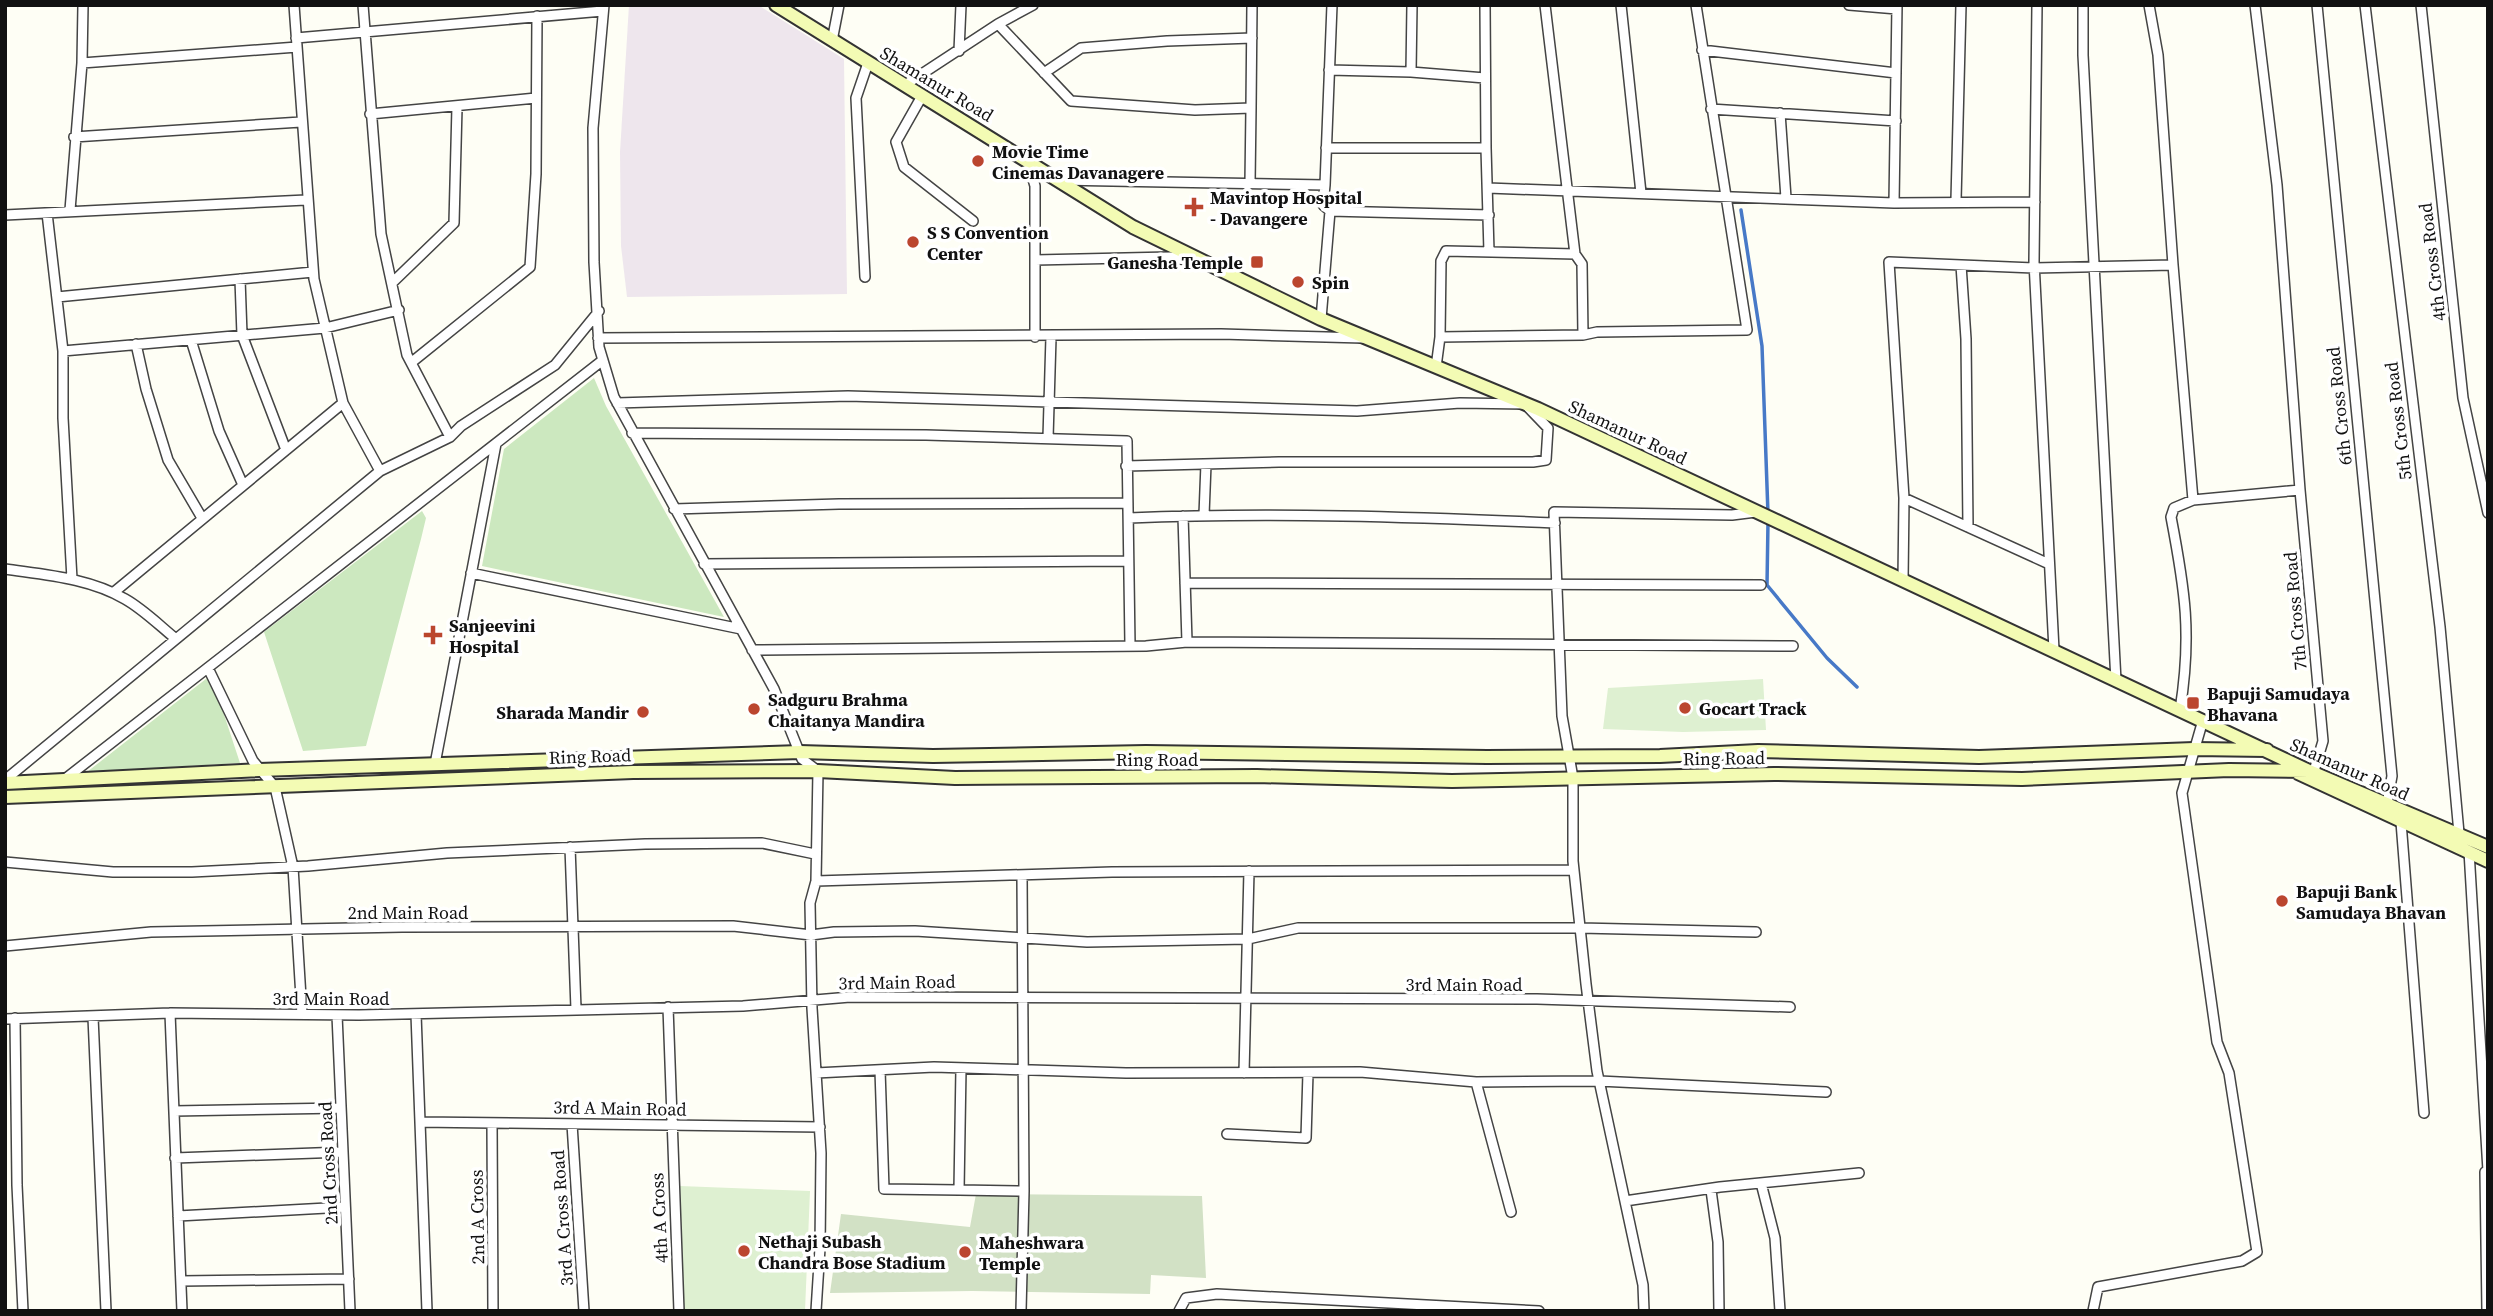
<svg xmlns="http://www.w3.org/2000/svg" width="2493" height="1316" font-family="'Source Serif 4',serif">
  <rect width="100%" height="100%" fill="#fefef5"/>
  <path fill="#eee6ed" d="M629 5H758L844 59 847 294 627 297 621 246 620 152Z"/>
  <path fill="#cce8bf" d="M594 378 606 406 724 617 482 566 504 449Z
    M422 511 426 518 421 539 366 746 303 751 264 632Z
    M211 675 240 763 87 772Z"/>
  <path fill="#d2e1c5" d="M976 1194 1202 1196 1206 1278 1151 1275 1150 1294 972 1291 830 1293 841 1214 970 1227Z"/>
  <path fill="#def0d1" d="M1763 679 1766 730 1683 732 1603 729 1608 688Z
    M680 1186 810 1191 805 1311H683Z"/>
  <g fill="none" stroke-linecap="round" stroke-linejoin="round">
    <path stroke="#4779c7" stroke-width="3.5" d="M1741 210 1762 346 1768 514
      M1768 522 1767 585 1827 658 1857 687"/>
    <g stroke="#444" stroke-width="12">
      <path id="minor" d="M294 5 314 279 343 403 380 471
        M363 5 381 234 407 355 450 437
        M604 5 593 128 594 262 599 347 614 397 774 689 802 759 818 771 816 881 810 903 812 1008 821 1153 820 1248 816 1311
        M1485 5 1486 148
        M1621 5 1641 193
        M1849 5 1897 9
        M2037 5 2034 262 2054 650
        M2083 5V55L2116 681
        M2149 5 2158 55 2173 265
        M2317 5 2392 776 2387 804
        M2365 5 2440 627 2459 833
        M2421 5 2463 398 2488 513
        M998 24 1071 101 1195 110 1251 108 1252 5
        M296 38 603 11
        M832 41 839 5
        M1702 50 1896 73
        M959 51 961 5
        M82 63 297 47
        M1329 70 1411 72 1412 5
        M1411 72 1485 78
        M1044 73 1081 48 1167 41 1252 38
        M905 85 998 24 1033 5
        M922 96 896 142 904 167 973 221
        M1711 109 1896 121
        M1780 113 1786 198
        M370 114 536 98
        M74 137 301 122
        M1326 148H1486L1489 252
        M1028 162 1035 186V337
        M1059 180 1325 185 1332 5
        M1250 183 1251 108
        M1325 185 1323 205 1330 211 1489 215
        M1488 188 1894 203 2035 202
        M1956 200 1961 5
        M1894 203 1897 5
        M70 210 82 63 83 5
        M47 213 63 351V418L72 579
        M5 215 306 200
        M1035 260 1170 257 1197 262
        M1961 265 1966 339 1968 527
        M865 277 856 98 868 63
        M240 279 242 335 286 450
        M393 282 454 223 457 107
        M57 297 313 272
        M1321 319 1330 211
        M1583 335 1597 332 1747 330 1696 5
        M1440 337 1583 335 1582 264 1575 254
        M598 338 1221 334 1363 338
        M191 340 219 431 243 485
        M136 344 146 389 168 460 202 518
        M63 351 325 328 399 310
        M412 362 530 267 536 174 537 16
        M1436 367 1440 337 1441 261 1446 251 1575 254 1545 5
        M617 403 848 396 1357 411 1460 403 1525 404 1548 428 1546 460 1533 462H1279L1126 466
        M632 433 926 435 1127 441 1130 645
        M1048 438 1051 337
        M2300 490 2323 741 2314 771
        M1904 498 2049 564
        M674 509 839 504 1128 503
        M1204 515 1206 464
        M1183 516 1187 642
        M1129 518C1271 512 1413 517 1555 523
        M704 564 1128 561
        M5 569C46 575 89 578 125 599 143 609 160 626 176 639
        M471 573 741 629
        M1903 581 1904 498 1889 262 2034 268 2173 265 2193 500 2300 490 2277 185 2255 5
        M1185 583 1761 585
        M113 593 343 403
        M752 650 1146 646 1187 642 1793 646
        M208 668 253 761 275 787 293 867 302 1014
        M2180 710C2192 635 2185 590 2171 517L2174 508 2193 500
        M435 764 496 444
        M65 779 603 360
        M5 780 380 471 450 437 461 426 555 365 599 311
        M2401 822 2424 1113
        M570 847 576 1009
        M2469 851 2488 1171
        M5 862 113 872H192L308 866 447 853 645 844 762 843 815 854
        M816 881 1112 872 1574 870
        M5 946 151 932 402 927 733 926 811 935 834 932 915 931 1087 942 1248 939 1298 928H1580L1756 932
        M668 1007 679 1311
        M170 1013 182 1311
        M416 1014 427 1311
        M337 1015 350 1311
        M93 1017 106 1311
        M15 1018 17 1185 23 1311
        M5 1019 170 1013 359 1015 535 1011 743 1006 850 997 1537 999 1790 1007
        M880 1070 884 1189 959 1190 961 1068
        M816 1073 934 1067 1126 1073 1360 1072 1476 1082 1599 1081 1826 1092
        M1244 1073 1249 871
        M1476 1082 1511 1212
        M174 1111 341 1108
        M420 1122 820 1127
        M492 1123 493 1311
        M572 1124 584 1311
        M1227 1134 1306 1138 1308 1073
        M175 1158 343 1152
        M2485 1172 2487 1311
        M1761 1183 1775 1238 1780 1311
        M959 1190 1024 1191 1022 876
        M1711 1190 1718 1242 1719 1311
        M1625 1201 1720 1187 1859 1173
        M178 1216 345 1207
        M181 1281 349 1279
        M1021 1311 1024 1191
        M1179 1311 1186 1298 1217 1294 1539 1311
        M1644 1311 1643 1285 1597 1071 1586 984 1573 861V778L1562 716 1554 512 1732 515 1756 512
        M2093 1311 2098 1287 2242 1261 2257 1252 2229 1073 2217 1042 2182 793 2203 720"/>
    </g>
    <g stroke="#333" stroke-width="16">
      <path id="secondary" d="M776 5 1133 227 1321 319 1538 409 2309 771 2488 847
        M2298 773 2488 861
        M5 783 259 770 800 752 933 756 1146 752 1487 757 1660 756 1758 751 1979 757 2194 749 2267 750
        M5 797 633 772 818 771 955 778 1257 776 1452 781 1774 774 2022 779 2229 770 2309 771"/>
    </g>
    <use href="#minor" stroke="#fff" stroke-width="9"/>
    <use href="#secondary" stroke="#f3fbb4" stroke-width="12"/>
  </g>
  <g fill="#bb462f" stroke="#fff" stroke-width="2.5">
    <circle cx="978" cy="161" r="7"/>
    <path d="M1190.5 196.5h7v7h7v7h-7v7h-7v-7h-7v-7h7z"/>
    <circle cx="913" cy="242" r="7"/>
    <rect x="1250" y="255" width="14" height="14" rx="3.5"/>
    <circle cx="1298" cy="282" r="7"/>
    <path d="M429.5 624.5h7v7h7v7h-7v7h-7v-7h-7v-7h7z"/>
    <rect x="2186" y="696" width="14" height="14" rx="3.5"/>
    <circle cx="1685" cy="708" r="7"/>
    <circle cx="754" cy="709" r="7"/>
    <circle cx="643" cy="712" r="7"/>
    <circle cx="2282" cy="901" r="7"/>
    <circle cx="744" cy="1251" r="7"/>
    <circle cx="965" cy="1252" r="7"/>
  </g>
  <g text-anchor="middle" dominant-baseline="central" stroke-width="7" stroke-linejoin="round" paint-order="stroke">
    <g font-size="18" fill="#111" stroke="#fff">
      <text transform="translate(937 84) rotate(31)">Shamanur Road</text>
      <text transform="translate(2432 262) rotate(-97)">4th Cross Road</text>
      <text transform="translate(2339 406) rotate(-96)">6th Cross Road</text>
      <text transform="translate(2398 421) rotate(-97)">5th Cross Road</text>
      <text transform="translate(1628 432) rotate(25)">Shamanur Road</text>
      <text transform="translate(2295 611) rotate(-95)">7th Cross Road</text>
      <text transform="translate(590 756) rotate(-2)">Ring Road</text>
      <text transform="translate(1724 758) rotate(-1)">Ring Road</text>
      <text x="1157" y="759">Ring Road</text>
      <text transform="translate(2350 769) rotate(24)">Shamanur Road</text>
      <text x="408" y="912">2nd Main Road</text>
      <text transform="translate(897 982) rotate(-1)">3rd Main Road</text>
      <text x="1464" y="984">3rd Main Road</text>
      <text x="331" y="998">3rd Main Road</text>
      <text transform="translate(620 1108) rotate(1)">3rd A Main Road</text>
      <text transform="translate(328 1163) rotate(-93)">2nd Cross Road</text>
      <text transform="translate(477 1217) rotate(-91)">2nd A Cross</text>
      <text transform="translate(562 1218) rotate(-94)">3rd A Cross Road</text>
      <text transform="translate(659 1218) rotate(-93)">4th A Cross</text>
    </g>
    <g font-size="18" font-weight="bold" fill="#111" stroke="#fff" text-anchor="start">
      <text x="992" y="151">Movie Time<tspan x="992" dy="21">Cinemas Davanagere</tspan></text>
      <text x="1210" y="197">Mavintop Hospital<tspan x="1210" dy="21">- Davangere</tspan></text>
      <text x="927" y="232">S S Convention<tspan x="927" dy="21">Center</tspan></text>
      <text x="1243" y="262" text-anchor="end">Ganesha Temple</text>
      <text x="1312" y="282">Spin</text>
      <text x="449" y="625">Sanjeevini<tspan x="449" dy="21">Hospital</tspan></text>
      <text x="2207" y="693">Bapuji Samudaya<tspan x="2207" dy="21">Bhavana</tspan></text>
      <text x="768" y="699">Sadguru Brahma<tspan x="768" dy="21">Chaitanya Mandira</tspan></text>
      <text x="1699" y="708">Gocart Track</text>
      <text x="629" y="712" text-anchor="end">Sharada Mandir</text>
      <text x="2296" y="891">Bapuji Bank<tspan x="2296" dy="21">Samudaya Bhavan</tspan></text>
      <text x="758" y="1241">Nethaji Subash<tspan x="758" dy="21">Chandra Bose Stadium</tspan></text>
      <text x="979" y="1242">Maheshwara<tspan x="979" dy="21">Temple</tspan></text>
    </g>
  </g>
  <rect width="2493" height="1316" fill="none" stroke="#111111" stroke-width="14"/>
</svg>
